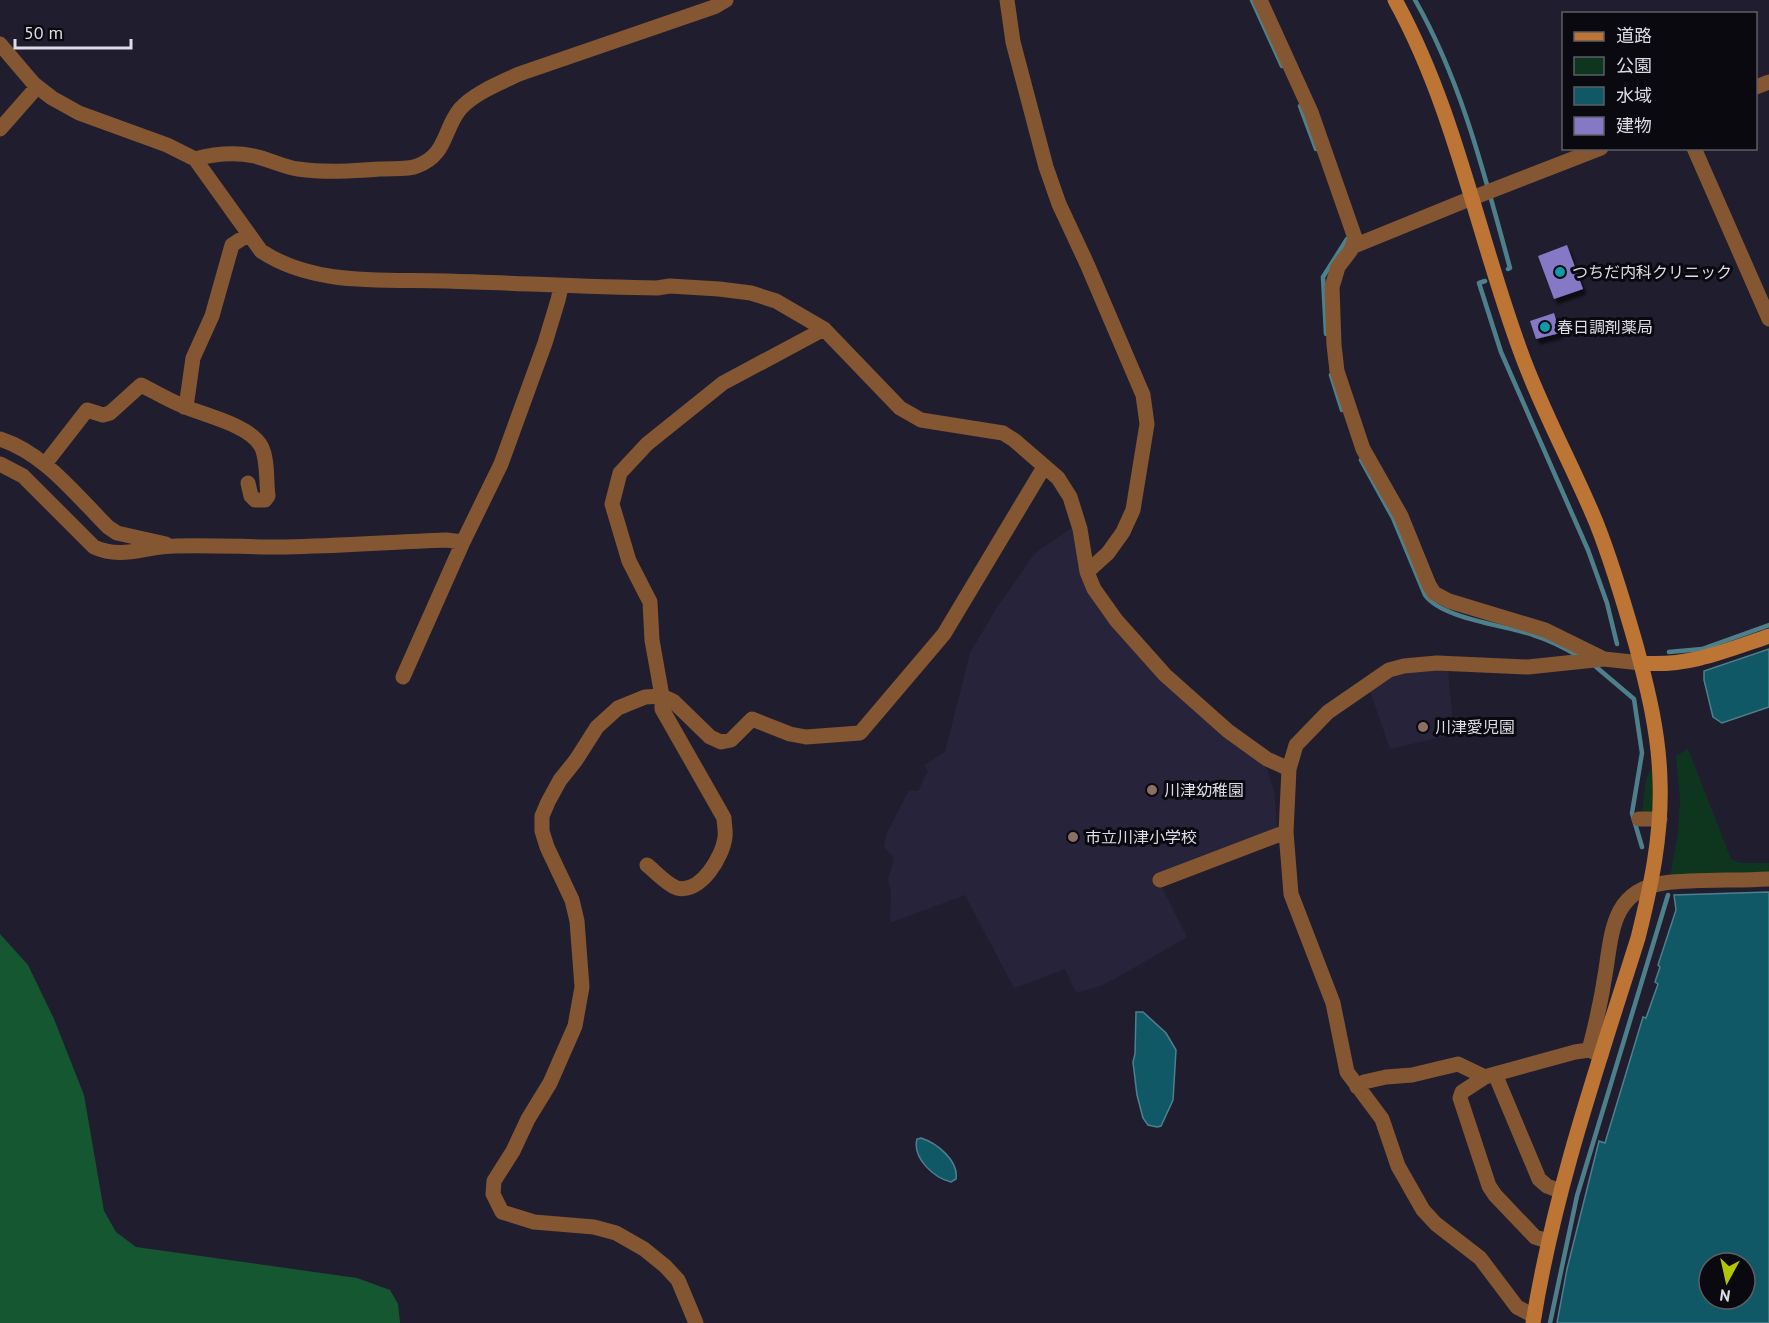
<svg xmlns="http://www.w3.org/2000/svg" width="1769" height="1323" font-family="'PT Sans','Noto Sans JP',sans-serif">
  <defs>
    <filter id="shadow"><feDropShadow dx="3.5" dy="5.5" stdDeviation="1.5" flood-color="#0009"/></filter>
  </defs>
  <rect width="100%" height="100%" fill="#201e2e"/>
  <path fill="#27233a" d="M1073 527 1089 595 1100 611 1162 681 1212 725 1266 767 1274 790 1277 825 1276 830 1156 876 1187 937 1120 976 1100 986 1076 993 1065 969 1014 988 965 895 890 923 891 893 888 879 894 858 884 847 887 833 909 790 918 791 928 771 924 765 945 752 970 653 996 609 1035 553Z
    M1448 669 1454 734 1390 749 1370 691 1393 677 1412 672Z"/>
  <path fill="#0e361e" d="M1688 749 1731 859 1740 863H1769V873L1670 877 1678 834 1680 800 1676 756Z
    M1652 767 1653 813 1642 812 1646 780Z"/>
  <path fill="#155731" d="M0 934 28 965 54 1019 84 1095 104 1211 116 1232 136 1247 357 1278 390 1290 398 1304 400 1323H0Z"/>
  <path fill="#105865" stroke="#4e808c" stroke-width="1.5" fill-rule="evenodd" d="M1769 649V707L1722 723 1713 717 1704 680V671Z
    M1769 892V1323H1557L1567 1269 1599 1141 1605 1143 1643 1017 1646 1018 1658 984 1655 982 1660 967 1658 965 1676 910 1674 895ZM1709 1263H1745V1299H1709Z
    M1136 1012H1143L1166 1033 1176 1050 1173 1100 1161 1126 1157 1127 1148 1125 1143 1118 1137 1095 1133 1062 1135 1054Z
    M921 1138C937 1143 959 1161 956 1179L951 1182C934 1178 912 1158 917 1139Z"/>
  <g fill="none" stroke-linecap="round" stroke-linejoin="round">
    <path stroke="#4e808c" stroke-width="4.5" d="M1252 0 1282 66
      M1415 0C1462 82 1485 177 1510 268L1508 269
      M1300 106 1316 149
      M1485 281 1479 283 1501 352 1588 550 1607 603 1617 644
      M1326 334 1323 277 1347 239
      M1331 375 1342 410
      M1361 460 1393 518 1425 595C1442 619 1505 625 1533 635 1550 640 1565 648 1580 657
      M1669 652 1702 649 1769 625
      M1595 666 1634 699 1642 753 1632 813 1642 847
      M1550 1323 1577 1196 1668 895"/>
  </g>
  <path fill="#8578c5" filter="url(#shadow)" d="M1567 245 1583 289 1554 299 1538 256Z
    M1554 313 1560 333 1536 339 1530 321Z"/>
  <g fill="none" stroke-linecap="round" stroke-linejoin="round">
    <path stroke="#845732" stroke-width="15" d="M1007 0 1013 42 1046 167 1059 204 1087 264 1143 395 1147 424 1133 510 1123 532 1108 553 1087 572
      M1260 0 1311 112 1355 238 1351 250 1338 267 1332 287 1334 345 1337 371 1363 449 1401 516 1429 585 1434 593 1449 601 1545 630 1604 659
      M0 44 34 84 52 98 79 113 167 145 195 159 261 251C315 287 386 279 447 281 517 283 587 287 657 288L670 286 719 289 751 293 776 301 824 329 900 408 921 420 1003 433 1014 440 1058 478 1070 497 1080 529 1087 572 1094 589 1116 620 1165 675 1228 731 1267 759 1289 769
      M1756 87 1769 82
      M0 129 37 87
      M1694 148 1769 319
      M195 159C214 154 235 152 254 156 269 159 283 167 298 169 326 173 353 171 381 169 392 168 407 170 417 166 447 155 443 130 460 109 474 93 500 83 519 74L714 7 726 0
      M1354 246 1462 202 1601 148
      M184 407 187 400 193 358 212 316 232 245 249 234
      M0 439C44 453 76 495 108 527L117 533 166 544
      M0 464 23 476 94 547C122 560 146 546 175 546 211 545 248 547 285 547 339 546 392 542 446 540L463 542
      M45 464 87 410 103 415 110 413 141 385C155 392 168 400 183 406 203 415 250 425 261 446 268 459 266 481 268 496L265 500H255L251 496 248 483
      M403 677 463 542 501 464 545 343 558 300 561 287
      M1639 819H1660
      M647 865C656 872 666 884 677 888 701 894 723 856 725 837 726 831 724 824 724 818L662 709V696L652 640 650 602 629 561 612 504 620 473 647 444 723 383 824 329
      M1160 880 1286 832
      M1601 1055 1589 1050C1596 1024 1602 996 1606 969 1612 929 1614 890 1664 883 1697 879 1735 881 1769 879
      M1495 1074 1575 1052 1589 1050
      M1485 1077 1462 1092 1460 1098 1489 1186 1495 1195 1535 1237 1548 1241
      M1357 1087 1364 1082 1386 1077 1412 1075 1458 1064 1485 1077 1495 1074 1539 1179 1547 1186 1560 1191
      M1534 1316 1517 1307 1480 1258 1436 1224 1423 1210 1398 1166 1382 1119 1347 1072 1333 1003 1291 894 1286 832 1289 769 1296 745 1328 712 1389 670 1404 666 1437 663 1528 667 1604 659 1641 663
      M696 1323 678 1280 665 1266 644 1249 616 1233 594 1227 534 1222 502 1212 493 1194 494 1181 513 1151 528 1119 550 1083 575 1026 582 987 577 921 572 900 547 847 542 831V816L548 802 560 780 576 760 597 727 618 708 645 697 662 696 673 701 710 737 721 742 731 740 752 719 790 734 806 737 860 733 944 634 1044 467"/>
    <path stroke="#bd7536" stroke-width="15" d="M1395 0C1455 109 1477 233 1520 350 1541 409 1572 464 1596 522 1612 562 1624 603 1636 645 1648 690 1659 734 1660 781 1662 835 1651 886 1638 938 1598 1065 1554 1191 1533 1323
      M1641 663C1688 667 1725 651 1769 636"/>
  </g>
  <g fill="#0f9aa8" stroke="#0a0910" stroke-width="2">
    <circle cx="1560" cy="272" r="6"/>
    <circle cx="1545" cy="327" r="6"/>
  </g>
  <g fill="#8d6e63" stroke="#0a0910" stroke-width="2">
    <circle cx="1423" cy="727" r="6"/>
    <circle cx="1152" cy="790" r="6"/>
    <circle cx="1073" cy="837" r="6"/>
  </g>
  <g text-anchor="middle" dominant-baseline="central" stroke-width="6" stroke-linejoin="round" paint-order="stroke">
    <g font-size="16" fill="#dddce7" stroke="#0a0910" text-anchor="start">
      <text x="1572" y="272">つちだ内科クリニック</text>
      <text x="1557" y="327">春日調剤薬局</text>
      <text x="1435" y="727">川津愛児園</text>
      <text x="1164" y="790">川津幼稚園</text>
      <text x="1085" y="837">市立川津小学校</text>
    </g>
  </g>
  <rect x="1562" y="12" width="195" height="138" fill="#0a0910" stroke="#5e5d66" stroke-width="1.5"/>
  <rect x="1574" y="32" width="30" height="9" fill="#bd7536" stroke="#5e5d66" stroke-width="1.5"/>
  <text x="1616" y="42" font-size="18" fill="#dddce7">道路</text>
  <rect x="1574" y="57" width="30" height="18" fill="#0e361e" stroke="#5e5d66" stroke-width="1.5"/>
  <text x="1616" y="72" font-size="18" fill="#dddce7">公園</text>
  <rect x="1574" y="87" width="30" height="18" fill="#105865" stroke="#5e5d66" stroke-width="1.5"/>
  <text x="1616" y="102" font-size="18" fill="#dddce7">水域</text>
  <rect x="1574" y="117" width="30" height="18" fill="#8578c5" stroke="#5e5d66" stroke-width="1.5"/>
  <text x="1616" y="132" font-size="18" fill="#dddce7">建物</text>
  <g transform="translate(1727 1281) rotate(188)"><circle r="28" fill="#0a0910" stroke="#5e5d66" stroke-width="1.5"/>
  <path d="M0-4.5L10 22L0 15L-10 22Z" fill="#b1c500"/>
  <text y="-9" font-size="16" font-weight="bold" text-anchor="middle" fill="#dddce7">N</text>
  </g>
  <path d="M15 39v9h116v-9" fill="none" stroke="#dddce7" stroke-width="3"/>
  <text x="24" y="39" font-size="18" fill="#dddce7" stroke="#0a0910" stroke-width="4.5" paint-order="stroke">50 m</text>
</svg>
